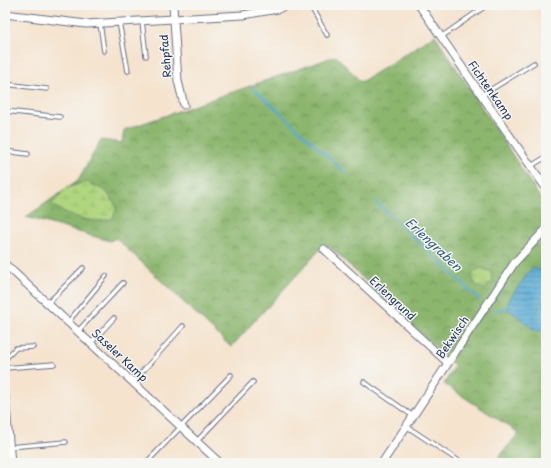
<svg xmlns="http://www.w3.org/2000/svg" width="551" height="468" font-family="'Playpen Sans',sans-serif">
  <defs>
    <pattern id="forest-crowns" width="20" height="18" patternUnits="userSpaceOnUse"><rect width="20" height="18" fill="#8cb66e"/><path d="M2 6a3 3 0 1 1 6 0M12 15a3 3 0 1 1 6 0" fill="none" stroke="#72945e"/></pattern>
    <pattern id="wetland-marsh" width="20" height="14" patternUnits="userSpaceOnUse"><rect width="20" height="14" fill="#b0d57f"/><path d="M1 5h8M5 5V1M11 12h8M15 12V8" fill="none" stroke="#97b770"/></pattern>
    <pattern id="water-rules" width="6" height="5" patternUnits="userSpaceOnUse"><rect width="6" height="5" fill="#59abd4"/><path d="M0 2.5h6" fill="none" stroke="#498caf"/></pattern>
  </defs>
  <rect width="100%" height="100%" fill="#f6f6f2"/>
  <filter id="ink" filterUnits="userSpaceOnUse"><feTurbulence type="fractalNoise" baseFrequency=".025" numOctaves="2"/><feDisplacementMap in="SourceGraphic" scale="8" xChannelSelector="R" yChannelSelector="G"/><feConvolveMatrix kernelMatrix="1 2 1 2 8 2 1 2 1" color-interpolation-filters="sRGB"/></filter>
  <filter id="wash" filterUnits="userSpaceOnUse"><feTurbulence type="fractalNoise" baseFrequency=".012" numOctaves="4" result="noise"/><feDisplacementMap in="SourceGraphic" scale="16" xChannelSelector="R" yChannelSelector="G"/><feGaussianBlur stdDeviation="0.9" result="paint"/><feColorMatrix in="noise" values="0 0 0 0 0 0 0 0 0 0 0 0 0 0 0 0 0 1.4 0 .05"/><feComposite in="paint" operator="in"/></filter>
  <g filter="url(#wash)">
    <rect width="100%" height="100%" fill="#f5e3ce"/>
    <path fill="url(#forest-crowns)" stroke="#547266" d="M435 35 546 207V271L543 269 537 332 546 329V463H494L519 433 444 384 455 366 326 243 231 347 116 238 110 241 26 217 78 181 101 140 122 143 124 130 336 56 361 82Z"/>
    <path fill="url(#wetland-marsh)" stroke="#66826e" d="M86 182 106 191 117 207 113 218C92 226 69 215 51 205L66 188Z
      M481 268 490 271 493 280 485 289 477 286 472 278 473 273Z"/>
    <path fill="url(#water-rules)" stroke="#3a6d99" d="M532 268 546 271V329L537 332 507 308 510 298Z"/>
    <g fill="none" stroke-linecap="round" stroke-linejoin="round">
      <path stroke="#59abd4" stroke-width="2" d="M252 87 346 173
        M376 202 480 300
        M494 310 507 308"/>
    </g>
  </g>
  <g filter="url(#ink)">
    <g fill="none" stroke-linecap="round" stroke-linejoin="round">
      <g stroke="#676e85" stroke-width="5.5">
        <path id="service" d="M310 5 327 35
          M142 21 146 56
          M119 22 128 71
          M100 23 104 51
          M441 37 487 5
          M5 84 47 89
          M482 95 534 63
          M5 111 60 117
          M5 151 28 154
          M531 166 546 157
          M48 303 83 268
          M68 322 106 276
          M78 331 123 283
          M91 343 114 318
          M5 359 16 348 33 347
          M5 368 54 364
          M133 382 183 326
          M364 382 413 416
          M406 426 462 463
          M197 441 253 382
          M9 447 66 442
          M146 463 231 375"/>
      </g>
      <g stroke="#676e85" stroke-width="9">
        <path id="minor" d="M173 5 178 81 184 105
          M419 5 546 188
          M5 14 86 24 243 15 278 9 286 5
          M324 249 448 363
          M5 264 220 463
          M5 397 11 463
          M382 463 515 262 546 229"/>
      </g>
      <use href="#service" stroke="#fff" stroke-width="3.5"/>
      <use href="#minor" stroke="#fff" stroke-width="7"/>
    </g>
  </g>
  <g text-anchor="middle" dominant-baseline="central" stroke-width="3" stroke-linejoin="round" paint-order="stroke">
    <g font-size="11" fill="#1b2f5e" stroke="#f6f6f2">
      <text transform="translate(165 56) rotate(-95)">Rehpfad</text>
      <text transform="translate(491 90) rotate(55)">Fichtenkamp</text>
      <text transform="translate(393 298) rotate(43)">Erlengrund</text>
      <text transform="translate(452 337) rotate(-56)">Bekwisch</text>
      <text transform="translate(120 355) rotate(43)">Saseler Kamp</text>
    </g>
    <g font-size="12" font-style="italic" fill="#315a87" stroke="#f6f6f2">
      <text transform="translate(434 244) rotate(43)">Erlengraben</text>
    </g>
  </g>
  <rect width="551" height="468" fill="none" stroke="#f6f6f2" stroke-width="20"/>
</svg>
